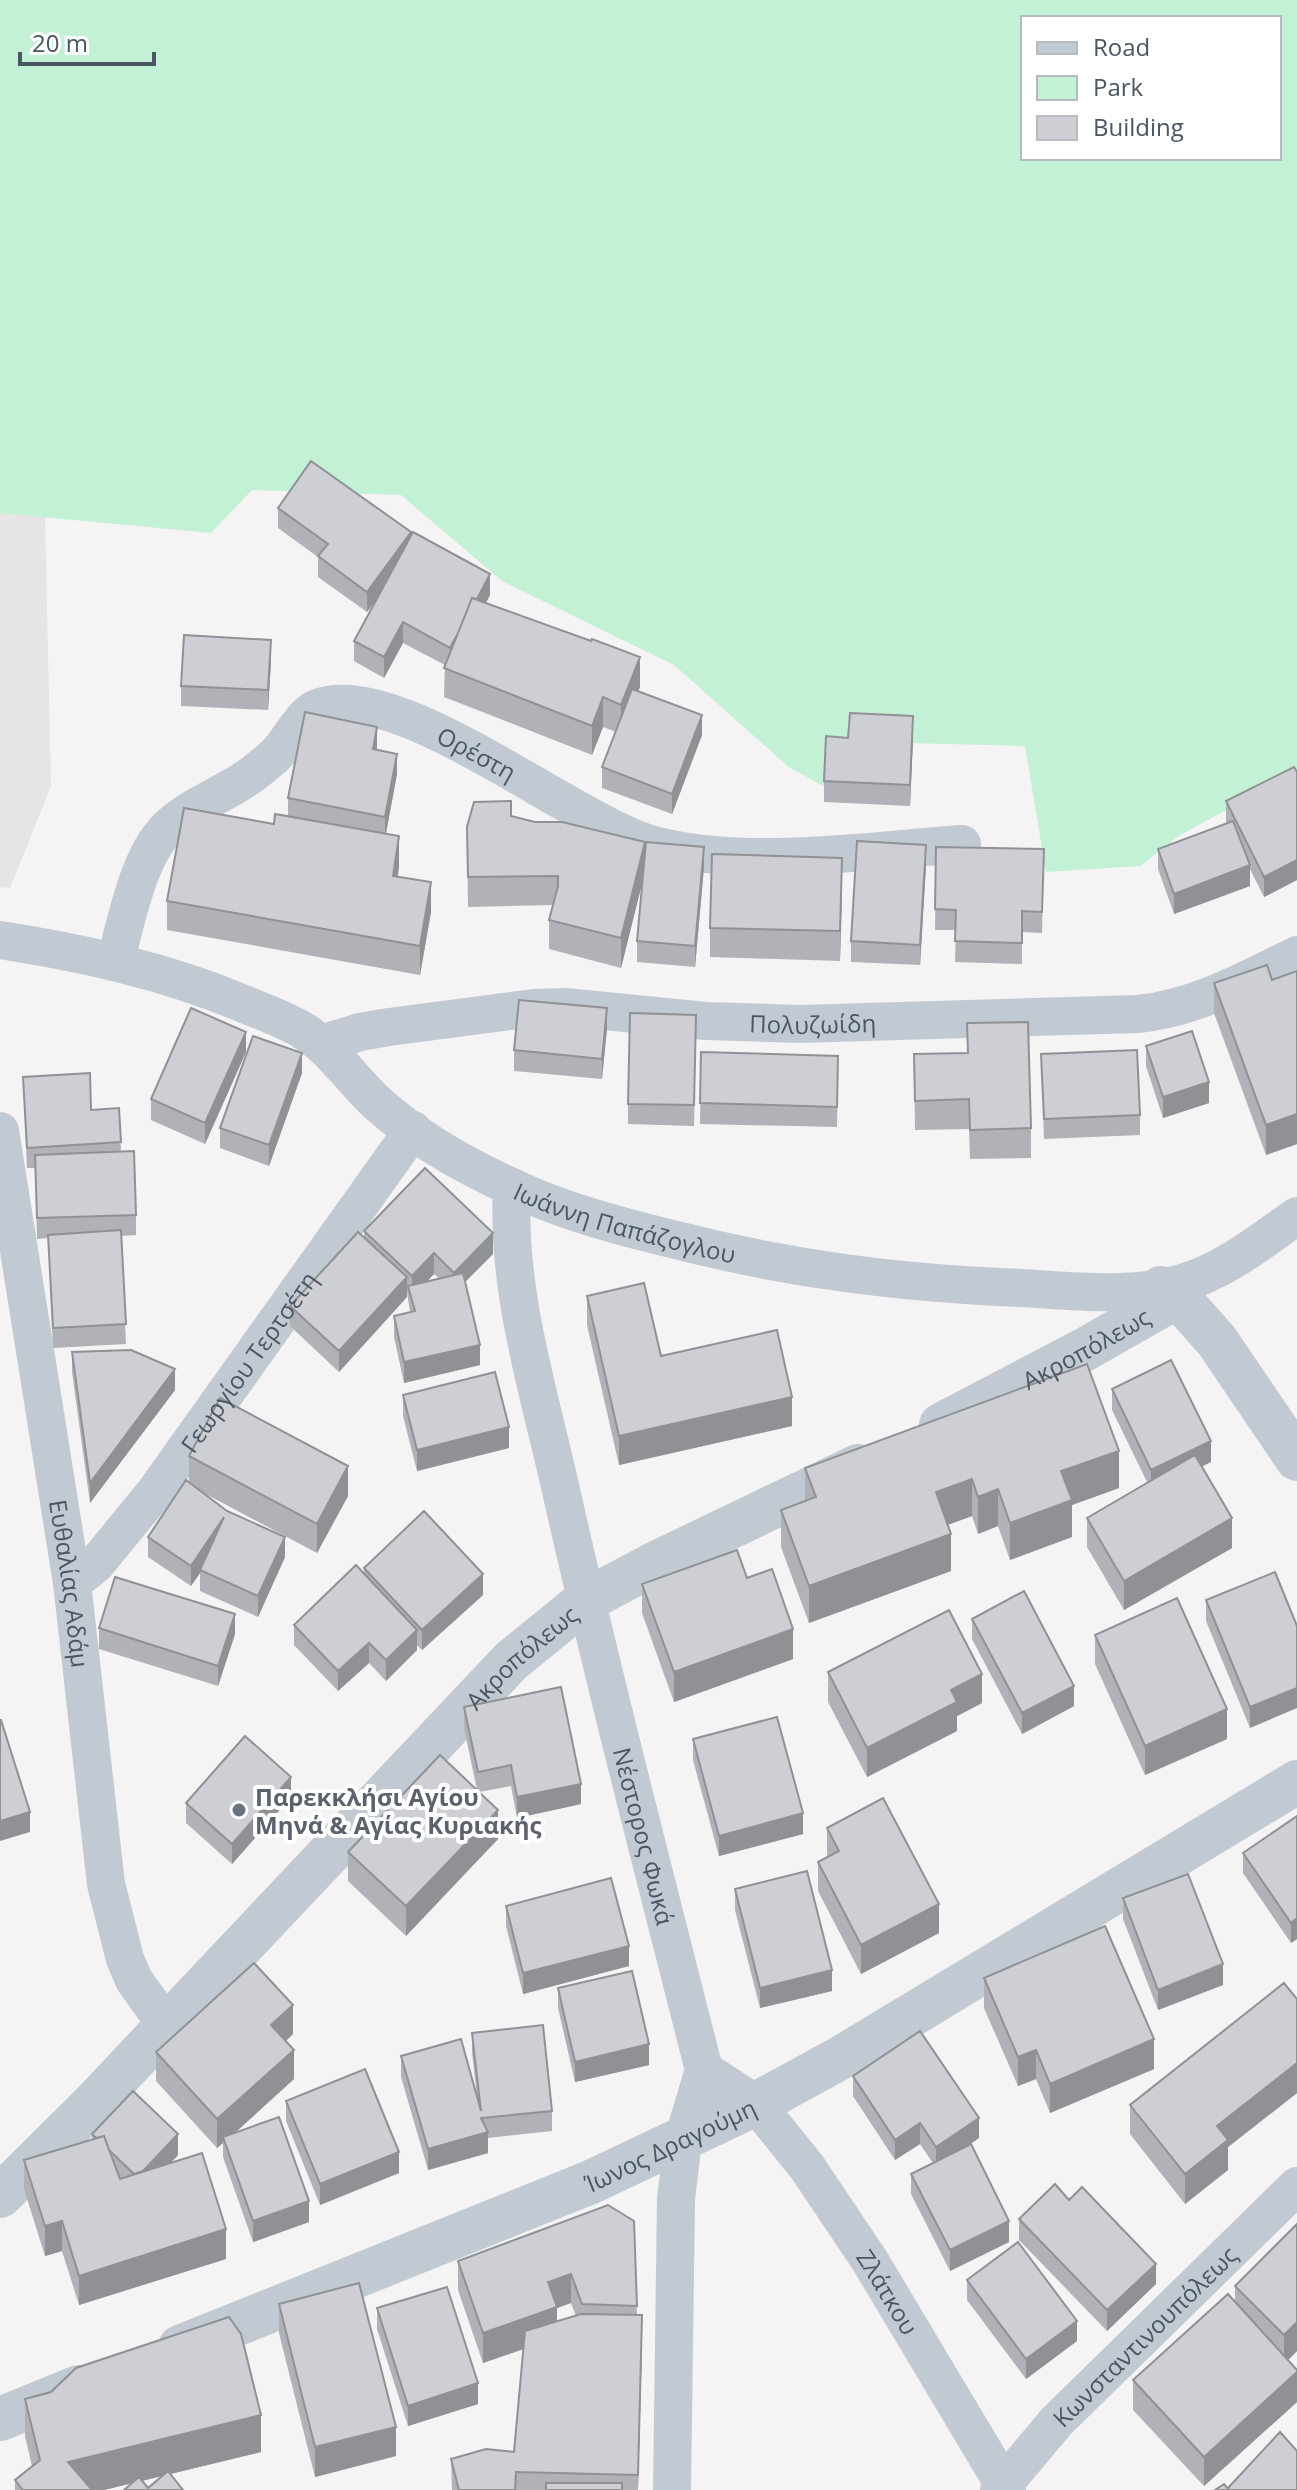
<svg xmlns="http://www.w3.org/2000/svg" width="1297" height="2490" font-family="'Open Sans',sans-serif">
  <rect width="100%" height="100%" fill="#f5f3f3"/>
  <path fill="#e6e4e5" d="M0 513 45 517 51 786 10 888 0 887Z"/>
  <path fill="#c3f1d5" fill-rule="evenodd" d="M0 0H1297V772L1180 835 1140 866 1046 872 1025 746 867 742 850 800 790 768 674 665 502 581 401 495 252 490 211 533 0 513ZM1023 18H1279V158H1023Z"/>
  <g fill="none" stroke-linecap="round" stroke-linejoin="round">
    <g stroke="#c1cad2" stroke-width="38">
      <path id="s1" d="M0 940C83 953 166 971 244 1004 263 1012 284 1019 302 1030 332 1048 351 1079 377 1103 416 1138 467 1167 514 1188 563 1211 615 1225 668 1238 788 1269 897 1283 1021 1288 1074 1291 1131 1298 1182 1283 1225 1271 1261 1241 1297 1216"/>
      <path id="s2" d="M115 962C127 921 138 852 172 824 196 803 228 793 254 773 264 765 274 758 281 749 292 736 302 715 317 708 394 676 573 823 654 845 747 869 866 851 962 844"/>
      <path id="s3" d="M321 1044 360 1032 389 1027 534 1008 565 1007 706 1021 800 1024 1138 1014C1196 1008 1246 980 1297 955"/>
      <path id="s4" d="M0 1131 72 1583 106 1884 125 1959 134 1980 166 2025"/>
      <path id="s5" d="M512 1187C506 1289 538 1388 560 1486 604 1682 655 1876 704 2070L683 2140 676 2199 672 2490"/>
      <path id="s6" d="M72 1583 96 1564 155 1492 413 1130"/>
      <path id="s7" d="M704 2070 756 2104 807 2167 870 2261 1007 2490"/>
      <path id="s8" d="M999 2490 1056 2422 1297 2186"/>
    </g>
    <g stroke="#c1cad2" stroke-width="44">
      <path d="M1161 1288 1186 1306 1217 1341 1297 1459"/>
      <path id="s9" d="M941 1425 1082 1351 1175 1298"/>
      <path id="s10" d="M0 2196 91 2106 511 1661 586 1600 658 1562 858 1466"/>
      <path id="s11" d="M180 2347 591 2182 756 2104 842 2057 1297 1782"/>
      <path d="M0 2419 79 2387"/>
    </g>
  </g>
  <path fill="#b0b2b7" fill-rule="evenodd" d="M278 508 411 538 490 595 486 603 640 687 638 691 702 735 672 814 602 788V767L616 732 603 727 592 755 444 697 445 665 403 643 384 678 354 661V641L376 600 367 612 318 577V557L278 528Z
    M271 660 268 710 181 706V686Z
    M913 736 910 806 824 802V781L848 738Z
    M377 750 397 774 386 834 399 866 398 877 431 912 420 975 167 930V901L274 824 288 816V798Z
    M1297 772V880L1264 897 1250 869V886L1174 914 1158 869V849L1226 823V801Z
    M511 816 645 853 704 867 695 967 637 962V941L642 883 621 968 549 949V920L553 905 468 907 467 827Z
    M936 847 1044 849 1042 933 1022 932V964L955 962 956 930H935Z
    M926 865 920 965 851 962V941Z
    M842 887 840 961 710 957V928Z
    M1297 971V1144L1266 1155 1214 1013V983L1272 980Z
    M967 1023 1031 1128V1158L970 1159 969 1129 915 1130 914 1054 967 1053Z
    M607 1028 602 1079 514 1071V1050Z
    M696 1036 694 1126 628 1124V1104Z
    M1146 1046 1209 1103 1163 1118 1146 1066Z
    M246 1052 205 1144 151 1120V1099Z
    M701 1052 838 1076 837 1127 700 1124Z
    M1041 1054 1140 1115V1135L1044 1139Z
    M302 1073 269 1166 220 1148V1128Z
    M23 1077 91 1110 119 1108 121 1152 136 1215V1235L121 1236 126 1344 53 1348 48 1238 37 1239 35 1168H27Z
    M364 1231 493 1254 465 1282 480 1365 404 1383 394 1337V1316L410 1312 407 1292V1297L339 1372 290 1326V1306L364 1238ZM434 1274 440 1279 426 1282Z
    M587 1296 661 1356 792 1426 619 1465 587 1325Z
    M72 1352 175 1390 90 1503 72 1372Z
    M1112 1389 1211 1462 1202 1466 1232 1548 1124 1610 1087 1547V1518L1147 1482 1112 1410Z
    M403 1395 509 1448 417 1471 403 1416Z
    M189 1456 348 1496 317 1553 202 1492 285 1557 258 1617 200 1591V1573L191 1586 148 1557V1537L189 1482Z
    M805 1468 1119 1488 1072 1505V1537L1010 1560 998 1526 978 1534 972 1516 948 1525 951 1571 809 1623 781 1547V1510L805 1501Z
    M364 1568 483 1595 422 1650 417 1645V1650L386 1681 369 1663 338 1691 294 1645V1625L364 1574Z
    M1275 1572 1250 1728 1206 1621V1600Z
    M747 1578 793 1659 674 1702 642 1613V1584Z
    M972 1619 1074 1706 1022 1734 972 1639Z
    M99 1628 235 1634 218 1686 99 1649Z
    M1095 1635 1227 1739 1145 1775 1095 1664Z
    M828 1672 982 1703 957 1716V1731L867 1777 828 1702Z
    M464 1707 581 1804 517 1818 511 1786 479 1792 498 1839 406 1936 348 1881V1852L477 1790 464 1728Z
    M693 1739 803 1834 719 1856 693 1760Z
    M291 1797 232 1864 186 1823V1803Z
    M1297 1816V1939L1291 1943 1243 1873V1853Z
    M827 1828 939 1933 861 1974 818 1891V1862L827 1857Z
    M735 1889 832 1991 760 2008 735 1910Z
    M1123 1898 1223 1985 1158 2010 1123 1919Z
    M506 1906 629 1966 523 1994 506 1926Z
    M984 1978 1154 2069 1050 2113 1036 2079 1018 2086 984 2008Z
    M558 1988 649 2065 575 2082 558 2008Z
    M1297 1999V2093L1228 2147V2170L1185 2204 1130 2134V2105Z
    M472 2033 552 2111V2131L488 2138V2153L428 2170 401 2077V2056L477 2096 472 2053Z
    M293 2034 286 2041 294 2079 235 2132 309 2222 253 2242 223 2157V2143L217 2148 156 2081V2052Z
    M853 2076 979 2138 969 2145 1009 2242 950 2271 911 2194V2174L933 2163 920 2144 895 2160 853 2096Z
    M286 2101 399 2173 320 2205 286 2121Z
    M92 2134 178 2155 171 2163 226 2259 79 2305 62 2251 45 2256 24 2189V2160L92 2139Z
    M1069 2200 1156 2284 1107 2331 1019 2240V2219Z
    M634 2221 637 2315 642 2344 638 2490H452L451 2459 514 2452 524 2349 483 2363 458 2290V2261ZM571 2303 576 2316 557 2321V2308Z
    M1297 2224V2351L1288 2360 1297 2370V2402L1204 2486 1133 2410V2380L1235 2302V2286Z
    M967 2280 1077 2341 1026 2379 967 2300Z
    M279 2304 396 2456 315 2477 279 2333Z
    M377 2308 478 2404 408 2426 377 2329Z
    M25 2399 261 2452 170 2474 183 2490H124L132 2483 104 2490H15V2480L32 2466 25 2436ZM162 2476 148 2488 142 2481Z"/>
  <path fill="#909195" d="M411 532V553L367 612V592Z
    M490 574V595L450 668V648Z
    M403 622V643L384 678V657Z
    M271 640V660L268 710V690Z
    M640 657V687L621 734V705Z
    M603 697V727L592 755V726Z
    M702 715V735L672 814V794Z
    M913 716V736L910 806V785Z
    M377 727V748L373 769V749Z
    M397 754V774L385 838V817Z
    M399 836V866L393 905V876Z
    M645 842V872L621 968V938Z
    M926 845V865L920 965V945Z
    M704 847V867L695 967V946Z
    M842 858V887L840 961V931Z
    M1297 860V880L1264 897V877Z
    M1250 865V886L1174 914V894Z
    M431 882V912L420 975V946Z
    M607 1008V1028L602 1079V1059Z
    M246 1032V1052L205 1144V1123Z
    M302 1053V1073L269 1166V1145Z
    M1209 1082V1103L1163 1118V1097Z
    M1297 1114V1144L1266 1155V1125Z
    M493 1233V1254L454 1293V1273Z
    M434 1253V1274L412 1297V1276Z
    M407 1277V1297L339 1372V1351Z
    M480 1345V1365L404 1383V1362Z
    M175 1369V1390L90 1503V1483Z
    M792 1397V1426L619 1465V1436Z
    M509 1427V1448L417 1471V1450Z
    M1211 1441V1462L1151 1491V1470Z
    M1119 1451V1488L1072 1505V1537L1010 1560V1523L1061 1471Z
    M348 1466V1496L317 1553V1524Z
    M972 1479V1516L936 1529V1492Z
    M998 1489V1526L978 1534V1497Z
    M224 1517 200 1573 191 1586V1566Z
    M1232 1518V1548L1124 1610V1581Z
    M951 1534V1571L809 1623V1586Z
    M285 1537V1557L258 1617V1596Z
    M483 1574V1595L422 1650V1630Z
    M235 1614V1634L218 1686V1666Z
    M793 1629V1659L674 1702V1672Z
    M417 1630V1650L386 1681V1660Z
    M369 1643V1663L338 1691V1671Z
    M982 1674V1703L957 1716V1731L867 1777V1748L951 1690Z
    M1074 1686V1706L1022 1734V1713Z
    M1297 1688V1708L1250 1728V1707Z
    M1227 1709V1739L1145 1775V1746Z
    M291 1777V1797L232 1864V1844Z
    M581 1784V1804L517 1818V1797Z
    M498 1810V1839L406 1936V1906Z
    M30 1812V1832L0 1841V1821Z
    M803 1813V1834L719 1856V1836Z
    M939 1904V1933L861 1974V1945Z
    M1297 1918V1939L1291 1943V1923Z
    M629 1946V1966L523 1994V1973Z
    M1223 1964V1985L1158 2010V1990Z
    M832 1970V1991L760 2008V1988Z
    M293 2005V2034L271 2055V2025Z
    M1154 2039V2069L1050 2113V2084Z
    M649 2044V2065L575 2082V2062Z
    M294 2050V2079L225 2142 223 2137V2143L217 2148V2119Z
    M1036 2050V2079L1018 2086V2057Z
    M1297 2063V2093L1228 2147V2170L1185 2204V2174L1217 2126Z
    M979 2118V2138L936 2167V2147Z
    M920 2123V2144L895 2160V2140Z
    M488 2132V2153L428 2170V2149Z
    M178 2134V2155L137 2198V2178Z
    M399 2152V2173L320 2205V2184Z
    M309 2201V2222L253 2242V2221Z
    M62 2221V2251L45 2256V2226Z
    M1009 2221V2242L950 2271V2250Z
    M226 2229V2259L79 2305V2276Z
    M1156 2264V2284L1107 2331V2310Z
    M571 2274V2303L557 2308V2337L483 2363V2333L548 2282Z
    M642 2315V2344L638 2490V2475Z
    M1077 2321V2341L1026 2379V2359Z
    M1297 2322V2351L1284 2364V2335Z
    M1297 2372V2402L1204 2486V2457Z
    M478 2383V2404L408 2426V2406Z
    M261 2415V2452L104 2490H68V2462Z
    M396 2427V2456L315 2477V2447Z"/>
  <path fill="#cdcfd5" stroke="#909195" stroke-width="2" d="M311 461 411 532 367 592 318 556 328 544 278 508Z
    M413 532 490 574 477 599 472 598 458 633 450 648 403 622 384 657 354 641Z
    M472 598 591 641 592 639 640 657 621 705 603 697 592 726 444 668Z
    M184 635 271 640 268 690 181 686Z
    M632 689 702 715 672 794 602 767Z
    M305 712 377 727 373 749 397 754 385 817 288 798Z
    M850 713 913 716 910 785 824 781 826 736 848 738Z
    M1294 767 1297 772V860L1264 877 1226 801Z
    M511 801V816L535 822H562L645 842 621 938 549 920 558 886V876L468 877 467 827 474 802Z
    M184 808 274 824 275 814 399 836 393 876 431 882 420 946 167 901Z
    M1233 821 1250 865 1174 894 1158 849Z
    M857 841 926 845 920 945 851 941Z
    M646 842 704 847 695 946 637 941Z
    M936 847 1044 849 1042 912 1022 911V943L955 941 956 910 935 909Z
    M712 854 842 858 840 931 710 928Z
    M1267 965 1272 980 1297 971V1114L1266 1125 1214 983Z
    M519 1000 607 1008 602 1059 514 1050Z
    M191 1008 246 1032 205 1123 151 1099Z
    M630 1013 696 1015 694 1105 628 1104Z
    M1028 1022 1031 1128 970 1130 969 1099 915 1101 914 1054 968 1053 967 1023Z
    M1192 1031 1209 1082 1163 1097 1146 1046Z
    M253 1036 302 1053 269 1145 220 1128Z
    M1137 1050 1140 1115 1044 1119 1041 1054Z
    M701 1052 838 1056 837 1107 700 1103Z
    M90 1073 91 1110 119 1108 121 1142 27 1148 23 1077Z
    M134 1151 136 1215 37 1218 35 1155Z
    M425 1168 493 1233 454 1273 434 1253 412 1276 364 1231Z
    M121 1230 126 1324 53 1328 48 1235Z
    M358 1232 407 1277 339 1351 290 1306Z
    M463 1273 480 1345 404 1362 394 1316 415 1311 408 1286Z
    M644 1283 661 1356 777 1330 792 1397 619 1436 587 1296Z
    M131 1350 175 1369 90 1483 72 1352Z
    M1171 1360 1211 1441 1151 1470 1112 1389Z
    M1087 1364 1119 1451 1061 1471 1072 1500 1010 1523 998 1489 978 1497 972 1479 936 1492 951 1534 809 1586 781 1510 816 1497 805 1468Z
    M495 1372 509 1427 417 1450 403 1395Z
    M220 1398 348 1466 317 1524 189 1456Z
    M1195 1455 1232 1518 1124 1581 1087 1518Z
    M186 1480 227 1511 285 1537 258 1596 200 1570 224 1517 191 1566 148 1537Z
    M424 1511 483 1574 422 1630 364 1568Z
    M737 1550 747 1578 772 1569 793 1629 674 1672 642 1584Z
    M356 1565 417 1630 386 1660 369 1643 338 1671 294 1625Z
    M1275 1572 1297 1626V1688L1250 1707 1206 1600Z
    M115 1577 235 1614 218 1666 99 1628Z
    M1024 1591 1074 1686 1022 1713 972 1619Z
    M1177 1598 1227 1709 1145 1746 1095 1635Z
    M949 1610 982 1674 951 1690 957 1702 867 1748 828 1672Z
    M561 1687 581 1784 517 1797 511 1765 478 1772 464 1707Z
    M777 1717 803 1813 719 1836 693 1739Z
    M0 1720H1L30 1812 0 1821Z
    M245 1736 291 1777 232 1844 186 1803Z
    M440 1755 498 1810 406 1906 348 1852Z
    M883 1798 939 1904 861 1945 818 1862 839 1851 827 1828Z
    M1297 1816V1918L1291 1923 1243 1853Z
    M807 1871 832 1970 760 1988 735 1889Z
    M1188 1874 1223 1964 1158 1990 1123 1898Z
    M611 1878 629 1946 523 1973 506 1906Z
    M1105 1926 1154 2039 1050 2084 1036 2050 1018 2057 984 1978Z
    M254 1963 293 2005 271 2025 294 2050 217 2119 156 2052Z
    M632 1971 649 2044 575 2062 558 1988Z
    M1284 1983 1297 1999V2063L1217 2126 1228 2140 1185 2174 1130 2105Z
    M543 2025 552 2111 481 2118 488 2132 428 2149 401 2056 461 2039 481 2111 472 2033Z
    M920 2031 979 2118 936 2147 920 2123 895 2140 853 2076Z
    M365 2069 399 2152 320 2184 286 2101Z
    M133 2091 178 2134 143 2171 134 2174 109 2150 104 2136 96 2138 92 2134Z
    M279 2117 309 2201 253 2221 223 2137Z
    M104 2136 120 2179 202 2153 226 2229 79 2276 62 2221 45 2226 24 2160Z
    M971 2144 1009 2221 950 2250 911 2174Z
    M1055 2184 1069 2200 1082 2187 1156 2264 1107 2310 1019 2219Z
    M608 2205 634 2221 637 2306 582 2304 571 2274 548 2282 557 2307 483 2333 458 2261Z
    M1297 2224V2322L1284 2335 1235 2286Z
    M1018 2242 1077 2321 1026 2359 967 2280Z
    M359 2283 396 2427 315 2447 279 2304Z
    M447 2287 478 2383 408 2406 377 2308Z
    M1228 2294 1297 2370V2372L1204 2457 1133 2380Z
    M581 2314 642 2315 638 2475 516 2472 515 2490H459L451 2459 486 2449 514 2452 525 2331Z
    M229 2317 241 2334 261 2415 68 2462 92 2490H23L15 2480 40 2460 25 2399 51 2392 76 2368Z
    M1280 2432 1297 2451V2490H1229L1228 2488Z
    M168 2471 183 2490H124L139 2477 148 2488Z
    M546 2483H622V2490H546Z
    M1224 2484 1229 2490H1215Z"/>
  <circle fill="#6b7280" stroke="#fff" stroke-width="3" cx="239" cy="1810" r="8"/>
  <g text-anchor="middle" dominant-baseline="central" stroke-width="8" stroke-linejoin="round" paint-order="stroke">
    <g font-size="24" fill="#4a5661" stroke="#fff">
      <text stroke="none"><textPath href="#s2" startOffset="510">Ορέστη</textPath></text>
      <text stroke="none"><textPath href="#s3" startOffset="496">Πολυζωίδη</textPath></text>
      <text stroke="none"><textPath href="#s1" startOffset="700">Ιωάννη Παπάζογλου</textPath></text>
      <text stroke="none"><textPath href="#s9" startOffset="164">Ακροπόλεως</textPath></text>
      <text stroke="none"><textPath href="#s6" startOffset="284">Γεωργίου Τερτσέτη</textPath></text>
      <text stroke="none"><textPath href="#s4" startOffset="458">Ευθαλίας Αδάμ</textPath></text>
      <text stroke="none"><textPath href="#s10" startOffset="750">Ακροπόλεως</textPath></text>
      <text stroke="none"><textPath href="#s5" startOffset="664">Νέστορος Φωκά</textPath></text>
      <text stroke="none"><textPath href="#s11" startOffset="530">Ίωνος Δραγούμη</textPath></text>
      <text stroke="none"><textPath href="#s7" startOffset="292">Ζλάτκου</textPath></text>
      <text stroke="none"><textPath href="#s8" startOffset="212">Κωνσταντινουπόλεως</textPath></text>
    </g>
    <g font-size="24" font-weight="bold" fill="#5b616d" stroke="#fff" text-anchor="start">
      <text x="255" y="1796">Παρεκκλήσι Αγίου<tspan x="255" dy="28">Μηνά &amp; Αγίας Κυριακής</tspan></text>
    </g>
  </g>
  <rect x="1021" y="16" width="260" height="144" fill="#ffffff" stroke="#b7bbc0" stroke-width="2"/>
  <rect x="1037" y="42" width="40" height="12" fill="#c1cad2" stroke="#b7bbc0" stroke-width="2"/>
  <text x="1093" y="56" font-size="24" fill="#4a5661">Road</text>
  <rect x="1037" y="76" width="40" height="24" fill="#c3f1d5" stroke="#b7bbc0" stroke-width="2"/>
  <text x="1093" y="96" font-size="24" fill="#4a5661">Park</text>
  <rect x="1037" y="116" width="40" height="24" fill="#cdcfd5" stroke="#b7bbc0" stroke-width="2"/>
  <text x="1093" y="136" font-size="24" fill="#4a5661">Building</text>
  <path d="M20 52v12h134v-12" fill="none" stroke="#4a5661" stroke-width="4"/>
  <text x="32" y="52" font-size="24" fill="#4a5661" stroke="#ffffff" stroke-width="6" paint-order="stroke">20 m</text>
</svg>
